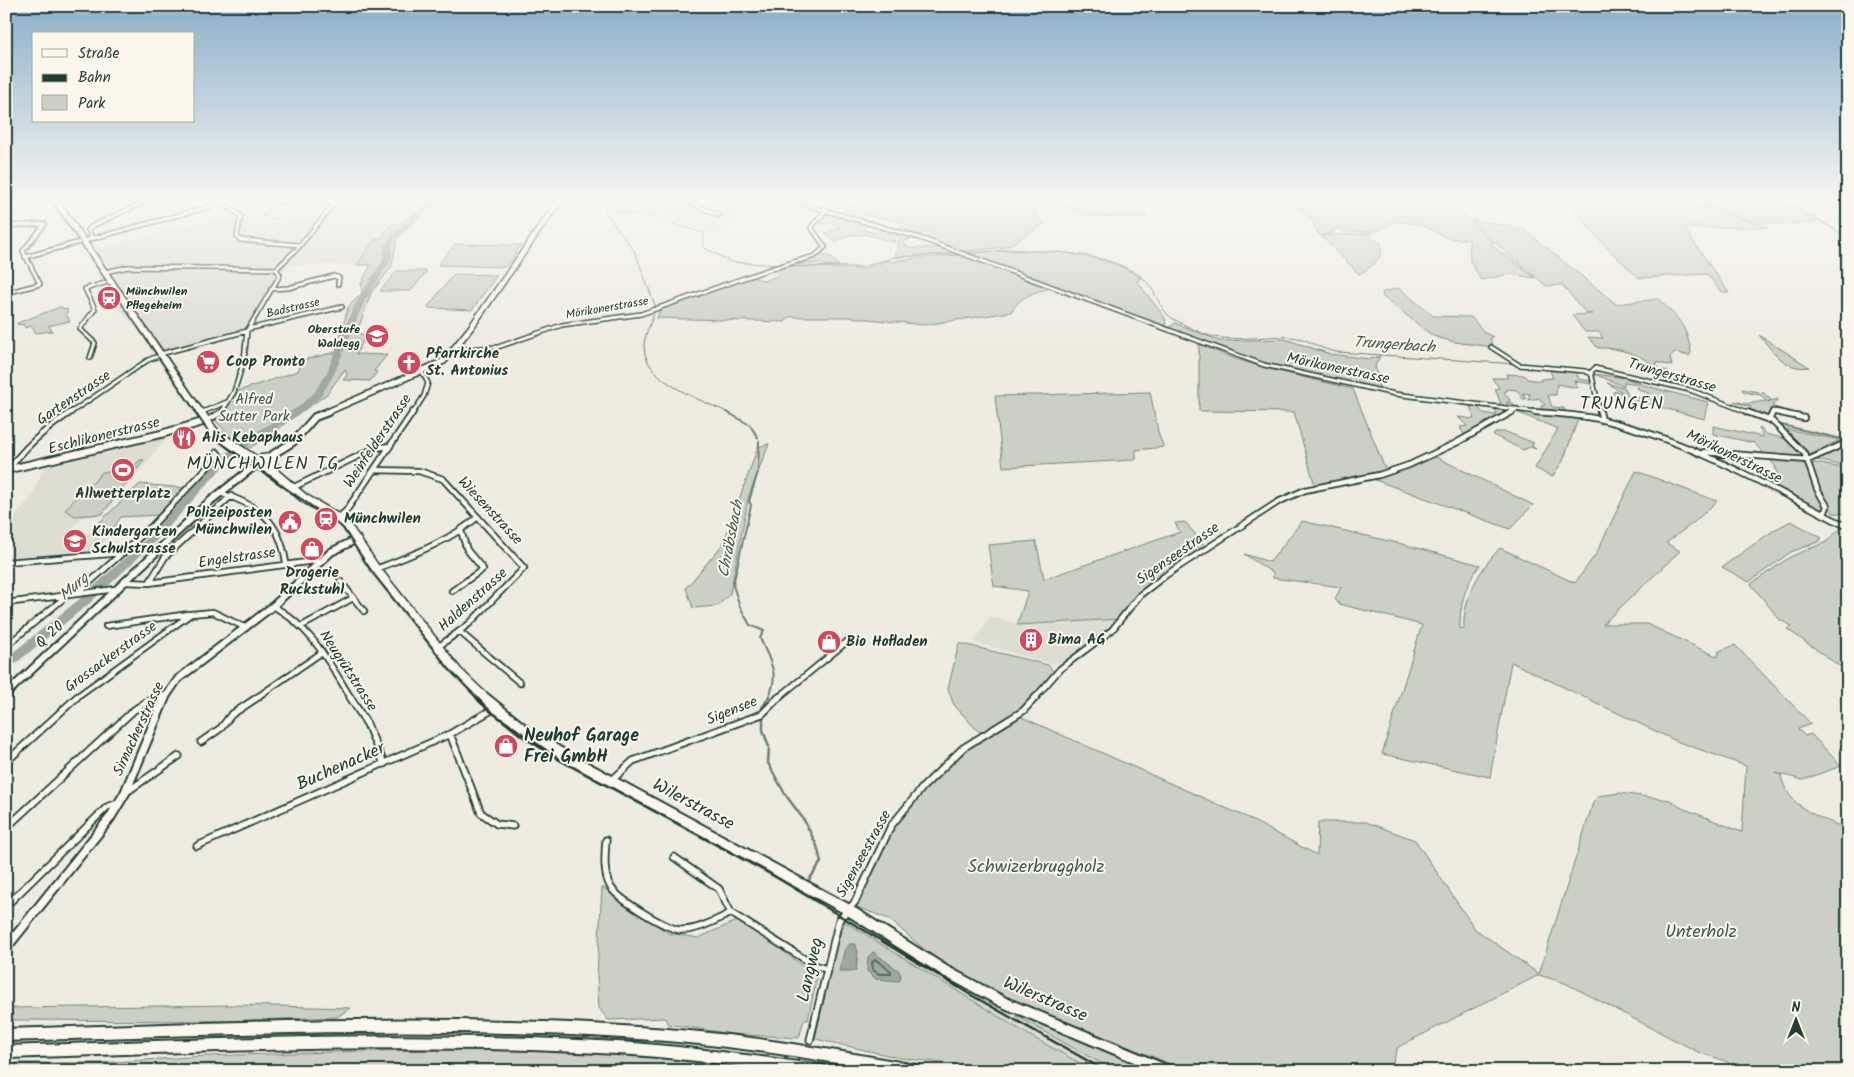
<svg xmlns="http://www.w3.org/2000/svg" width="1854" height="1077" font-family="Kalam,sans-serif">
  <rect width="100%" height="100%" fill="#eeece1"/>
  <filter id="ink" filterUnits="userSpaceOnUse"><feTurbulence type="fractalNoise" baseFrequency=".02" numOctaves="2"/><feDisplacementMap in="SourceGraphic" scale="10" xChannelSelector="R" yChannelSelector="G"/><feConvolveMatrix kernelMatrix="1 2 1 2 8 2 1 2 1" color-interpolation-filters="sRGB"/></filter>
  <g filter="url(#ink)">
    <path fill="#ddddd2" d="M47 198H50L200 418 212 433 231 448 228 450 206 432 132 322 117 308 109 296 104 281Z
      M340 198H426L408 208 378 233 356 265H287L247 329 164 351 96 249 193 223 247 217 322 220Z
      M607 198H778L804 206 776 216 755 209 715 234 630 207 619 209 610 204Z
      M169 435 103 516 82 517 67 534 112 531 98 552 6 560V528L32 496 44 467Z
      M352 545H356L393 597 448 665 497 714 768 870 970 991 1115 1071H1094L1029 1035 780 882 558 761 523 739 485 709 447 670 374 579Z
      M990 616 1018 625 1120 619 1102 635 1061 663 1052 664 974 642Z"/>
    <path fill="#cbcfc4" stroke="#75867c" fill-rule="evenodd" d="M435 198H451L429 209 404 231 397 240 392 266 371 293 357 332 366 336 356 354 387 355 374 371 377 372 370 381 343 380 347 375 345 369 327 394 250 448 242 444 269 426 238 445 215 420 238 391 298 371 303 360 336 352 348 307 362 293 361 284 371 265H357L375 239 382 238 389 226 400 223Z
      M846 198H1026L1044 224 1006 247 970 251H959L924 238 933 234 932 231 919 235 897 229 903 223 858 213 852 217 839 213 851 203 853 200Z
      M1043 198H1138L1147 218 1089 216Z
      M1286 198H1298L1304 203 1367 201 1375 198H1446L1493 243 1490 244 1535 278 1510 274 1481 280 1470 261 1469 239H1449L1424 226 1413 223 1395 222 1377 231 1344 232 1341 229H1332L1334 233 1319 235 1310 217Z
      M1572 198H1618L1664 202 1650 198H1691L1694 204 1706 206 1702 198H1710L1715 208 1669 202 1714 209 1767 227 1684 228 1729 293 1720 291 1707 274 1639 278C1615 255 1584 229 1570 199Z
      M1711 198H1775L1817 222C1785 225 1732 227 1711 198Z
      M826 212 868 224 862 230 876 233 885 228 898 233 894 242C874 237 853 227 837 243L825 233 839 228 833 223 820 224 817 221Z
      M1471 220 1522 228 1616 304 1658 299C1678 317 1687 326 1691 353L1689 356 1674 352 1670 358 1672 366 1656 362 1659 369 1668 371V373L1640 367 1651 368 1650 365H1653C1640 354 1615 347 1598 348L1588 337 1603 338 1599 332H1585L1572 315 1592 314 1586 313 1562 285 1546 286 1502 249Z
      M1371 233V238L1381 243C1384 258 1371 268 1359 274L1321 236Z
      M905 234 914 238 903 241 908 248H942L956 252 943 255 895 257 900 235Z
      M455 244 521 245 506 267 438 265Z
      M1010 249C1055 252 1104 252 1141 278L1137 281 1165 318 1166 328 967 254Z
      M822 255 831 257 839 266 824 265 822 263 788 265Z
      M961 255 1051 288C1034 292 1019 297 1011 312L924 325 848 317H789L785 322 657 318 660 309 752 277 765 281 779 275 772 270 783 266 863 269 888 260 892 262 898 260Z
      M397 271H427L411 291H380Z
      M454 274 497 275 472 310 427 308Z
      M1399 288 1433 316 1471 317 1485 333 1493 337 1490 339 1494 347 1454 342 1433 336 1382 296 1383 292Z
      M60 307 68 310 66 314 70 321 48 326 53 331 36 333 32 326 25 328 23 324 18 325 17 323Z
      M1175 323 1220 341 1285 339 1330 354 1370 359 1380 356 1375 366 1380 391 1266 365 1173 331 1170 327Z
      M1759 335 1809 367C1785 371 1773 351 1759 335Z
      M1199 344 1230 357 1269 369 1353 389 1386 471 1315 486 1294 412 1199 411Z
      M1550 371 1576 372 1579 379 1591 381 1592 384 1574 381 1578 388 1557 384 1556 395H1548L1552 407 1564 408 1566 414 1543 410 1541 406 1545 405 1539 398 1528 400 1530 394 1522 393 1526 399H1523L1517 390 1506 389 1507 391 1504 392 1510 400V402H1506L1507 404 1513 403 1515 407 1498 406 1497 404H1501L1495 389 1499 388 1492 378H1508L1506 374 1524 375 1527 379 1541 381V379L1553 378Z
      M1594 374 1626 378 1643 385 1708 402 1704 419 1631 399 1630 404C1623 402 1615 400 1613 392L1616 391 1623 394 1622 392 1607 383 1625 388 1629 397 1651 398 1648 393 1636 388H1638L1637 384 1624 382V386L1621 385Z
      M1742 389 1764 393 1771 400 1767 402 1778 399 1772 406 1794 414 1771 410 1769 417 1749 411 1751 407 1738 403 1735 406 1732 404 1735 401 1746 404 1766 401 1761 395 1744 392Z
      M1150 392 1159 436 1164 447 1136 450V459L1134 460 1003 467 995 396Z
      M1470 406H1477L1483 413 1495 415 1497 413 1494 408 1512 410 1465 437 1460 427 1467 426 1458 417 1474 419Z
      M1514 411 1578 419 1563 461 1552 477 1535 468 1558 429Z
      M1713 426 1763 437 1759 428H1761L1765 434 1783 438 1781 435H1784L1804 457 1801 459 1767 457 1754 443 1713 434Z
      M1781 428 1840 440 1810 455Z
      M1497 432H1506L1534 443 1531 445 1536 449 1530 447 1523 450 1493 435Z
      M769 444 749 495 730 594 717 606 693 608 686 588 723 544 758 447Z
      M1848 444V467L1817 460V458Z
      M1436 457 1533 505 1510 529 1375 480V478Z
      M1769 458 1803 462 1826 509H1815L1762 483 1764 478 1779 480 1775 466Z
      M140 460H144L102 514 75 516 65 510 89 483H93L102 472H109L113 467H133Z
      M1816 463 1848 469V514L1833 513 1819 488 1811 464Z
      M1636 471 1717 501 1693 523 1666 543 1680 551 1603 624H1647L1718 657 1719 651 1735 645 1811 724 1798 729 1805 736 1811 734 1841 766 1803 780 1776 773 1781 775C1787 808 1820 818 1848 829V1071H1730L1728 1062 1698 1052 1565 983 1539 975 1398 1047 1390 1071H1188L956 977 889 919 851 905 891 826 923 787 963 748 1017 715 1246 817 1317 855 1318 822H1366L1415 840 1475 929 1539 974 1593 803 1598 796 1619 793 1670 800 1680 807 1742 832 1746 766 1676 741 1511 662 1490 777 1382 754 1422 625 1339 604 1335 599 1341 587 1273 578V573L1244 554 1270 562 1302 521 1402 544 1480 565C1465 586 1460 602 1460 628L1464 629C1462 599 1480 569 1500 548L1575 583 1596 554Z
      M140 484 185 488 160 515 121 517 114 528 91 530Z
      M1791 521 1822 538 1818 542 1791 552 1749 582 1722 567 1774 530Z
      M1185 522 1205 546 1148 587 1120 619 1017 625 1028 591 994 586 988 545 1036 541 1044 579 1180 532 1175 523Z
      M1843 526 1848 528V672L1787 629 1792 626 1780 620 1751 584 1790 557 1826 542Z
      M959 643 1048 665 1054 672 1019 711 984 733 978 731 954 705 948 689Z
      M602 887 668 933 698 938 741 919 817 977 808 1020H804L799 1038 732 1034 668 1024 665 1018 608 1020 599 1008 597 975Z
      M845 922 1029 1035 1094 1071H991L978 1067 900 1058 815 1039 837 942ZM873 952 899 971 901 977 876 979 867 971Z
      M235 1005 351 1008 337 1017 227 1021 6 1020V1008Z
      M1018 1013 1154 1071H1115L1016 1016Z
      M524 1049C604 1053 683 1059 762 1071H586L433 1064V1071H6V1063H98L206 1056 363 1051Z"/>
    <path fill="#9fa89f" stroke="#6c7d74" d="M850 944H855L858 952 856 971H839L845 949Z
      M873 952 899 971 901 977 899 981 876 979 867 971 868 957Z"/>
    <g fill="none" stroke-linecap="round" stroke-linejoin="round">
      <path stroke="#52685f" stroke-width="2" d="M876 960 891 971V974H879L873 970 872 962Z"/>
      <path stroke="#6c7d74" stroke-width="1" d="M603 198 606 212
        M276 203 262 216 279 219
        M6 205V212
        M606 205 615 211
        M616 211 645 216 704 233 703 247 731 262 780 265
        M606 213 635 252 656 308
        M964 253C1011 249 1107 246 1144 279 1154 288 1158 304 1167 314 1172 320 1199 332 1207 335 1236 344 1269 333 1298 338 1311 340 1320 350 1337 352L1516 364
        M789 266 861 267 895 257 959 254
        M654 313C651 324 644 335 644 347 645 382 702 400 729 413
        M1583 369 1606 372
        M1625 377 1689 392 1719 403
        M1738 410 1744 413"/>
      <path stroke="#6c7d74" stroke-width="2" d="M727 412 750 425 758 438
        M1742 412 1747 414
        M1754 417 1770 423
        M1777 424 1846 440
        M759 441 758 472 749 501 751 505 733 585 740 607 750 625 764 631 760 638C769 660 781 674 768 698
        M6 662 10 661"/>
      <path stroke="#6c7d74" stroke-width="2.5" d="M765 710 762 708 769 697
        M763 719V730L769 747 768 763 785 794 804 820 817 846 821 862 809 880"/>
      <path fill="#9fa89f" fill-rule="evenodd" d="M438 198H446L416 218 397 237 392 246 391 260 363 304 334 374 321 396 304 411 267 433 230 459 156 541 90 603 10 668 6 669V658L82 597 148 537 224 455 261 429 298 407 315 392 326 374 355 304 383 260 384 246 393 235 412 216Z"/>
      <path stroke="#c5c9be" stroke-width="5.5" stroke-dasharray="5.5 3" stroke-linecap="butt" d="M803 1068 810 1040"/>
      <g stroke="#1f3d34" stroke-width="6">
        <path id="street-far2" d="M92 198 108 200
          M277 198 275 201 278 202 335 203
          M691 198 689 202 719 215
          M782 198 920 238 1264 365 1395 394 1545 413
          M111 199 114 200 108 201Z
          M223 203 241 216 237 236 240 240 300 245
          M824 210 829 198
          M6 226 45 224 23 251 40 284 6 293
          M92 238 88 230 92 226 153 198
          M25 257 227 202 230 198
          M105 272 128 267 276 269 297 249 339 198
          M271 289 288 288 334 276 339 278 338 284
          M248 329 342 307
          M1491 347 1519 365 1585 371 1592 374
          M454 350 498 347 562 325 641 314 767 270 815 256 825 247 811 227 826 210
          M160 354 247 331
          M90 358 95 343 80 329 95 309 85 289 111 281
          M70 413 148 360 161 355
          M200 413 227 402
          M221 413 234 392 244 360 247 331 280 275 276 269
          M413 413 424 396 428 383 422 372
          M1510 413 1517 409
          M1600 413 1591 372 1595 368 1690 390 1750 413
          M1772 413 1773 411 1781 413"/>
      </g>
      <g stroke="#1f3d34" stroke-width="8">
        <path id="street-far1" d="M1535 412C1558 414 1581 415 1603 420 1691 441 1769 487 1848 527
          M1600 412 1602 420
          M1747 412 1772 421 1805 454 1817 489 1827 506 1824 515
          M1776 412 1804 418
          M200 413 203 412
          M1769 420 1773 412
          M206 421 222 412
          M1704 452 1808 460 1848 442
          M374 470 419 471 443 479 524 568 469 624 438 647
          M6 474C22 448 46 429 71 412
          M292 488 375 448 390 446
          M220 493C259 505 280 521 286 563
          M338 518 346 511 413 412
          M6 562 123 553
          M376 569C412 555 448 542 478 517
          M340 581 364 611
          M126 582 149 583 322 560
          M149 583 165 557 231 496
          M452 591 483 569 467 550 461 531
          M78 593 152 526 219 455 217 452
          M6 603 116 589
          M273 606C312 628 328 661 351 698
          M106 626 189 614
          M302 626 353 598
          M460 632 520 683
          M6 646 69 594
          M75 698 191 614 213 612 244 627
          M156 698 165 695
          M256 698 321 653
          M778 698 849 640
          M1035 698 1060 669 1112 630 1140 595 1166 575 1278 502 1305 490 1379 475 1409 465 1456 443 1512 412"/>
      </g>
      <g stroke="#1f3d34" stroke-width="9">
        <path id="street" d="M350 697 367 724 384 764
          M450 734 481 813 497 824 513 826
          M201 742 221 728 231 715 258 697
          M6 762 77 697
          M611 781 633 761 762 714 779 697
          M128 791 179 756
          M6 828 134 710 149 700 160 697
          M606 840C605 854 603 873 610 886 617 899 665 928 680 930 697 931 716 920 731 913
          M197 846 450 734 495 708
          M674 857 719 889 731 913 814 965 826 969
          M11 901 107 807 118 803
          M810 1040 839 920 855 902 891 826 923 787 963 748 1023 711 1036 697"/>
      </g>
      <g stroke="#1f3d34" stroke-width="8">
        <path id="secondary-far2" d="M325 413 444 361 472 326 561 198"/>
      </g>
      <g stroke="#1f3d34" stroke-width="10">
        <path id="secondary-far1" d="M267 458 293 442 315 417 328 412
          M6 470 161 434 206 421
          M6 694 209 502 257 464
          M165 698 178 679 273 606 331 552 357 539"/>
      </g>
      <g stroke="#1f3d34" stroke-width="12">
        <path id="secondary" d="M6 948 110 818 125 793 165 697"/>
      </g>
      <g stroke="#1f3d34" stroke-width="9">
        <path id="primary-far2" d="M54 198 201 413
          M1843 198 1848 200"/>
      </g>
      <g stroke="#1f3d34" stroke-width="11">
        <path id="primary-far1" d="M200 412 215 433 258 462
          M272 463 263 467 257 465 262 459 272 458 275 473
          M264 467 275 473 304 498 344 522 376 569 458 672 485 698"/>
      </g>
      <g stroke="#1f3d34" stroke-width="14">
        <path id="primary" d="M483 697 525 731 563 755 847 909 945 971 1003 1002 1168 1071"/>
      </g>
      <g stroke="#1f3d34" stroke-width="16">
        <path id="highway" d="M6 1035C234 1028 462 1017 689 1037 766 1044 841 1057 916 1071
          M6 1052C210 1045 414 1036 617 1048 685 1052 753 1062 821 1071"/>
      </g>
      <use href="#street-far2" stroke="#fbf7ec" stroke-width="3"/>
      <use href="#street-far1" stroke="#fbf7ec" stroke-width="4.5"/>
      <use href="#street" stroke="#fbf7ec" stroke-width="5.5"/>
      <use href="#secondary-far2" stroke="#fbf7ec" stroke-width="5"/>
      <use href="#secondary-far1" stroke="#fbf7ec" stroke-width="6"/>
      <use href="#secondary" stroke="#fbf7ec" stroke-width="8"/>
      <use href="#primary-far2" stroke="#fbf7ec" stroke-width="5.5"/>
      <use href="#primary-far1" stroke="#fbf7ec" stroke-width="8"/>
      <use href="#primary" stroke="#fbf7ec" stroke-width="10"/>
      <use href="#highway" stroke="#fbf7ec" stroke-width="12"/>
      <path stroke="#1f3d34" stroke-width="1" d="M50 198 196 413
        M1779 198 1848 237"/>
      <path stroke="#1f3d34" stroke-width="2" d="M195 412 210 434 229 449 343 528 371 571 448 668 477 698"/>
      <path stroke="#1f3d34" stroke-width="2.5" d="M476 697 490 711 560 760 766 871 971 995 1106 1071"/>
    </g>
  </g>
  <linearGradient id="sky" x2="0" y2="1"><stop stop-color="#8bafcb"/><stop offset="0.57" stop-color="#f7f6f2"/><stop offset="1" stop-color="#f7f6f2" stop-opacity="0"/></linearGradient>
  <rect width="1854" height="349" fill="url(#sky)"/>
  <defs>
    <g id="station-disc" transform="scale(1.25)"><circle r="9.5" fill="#d1495b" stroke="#fbf7ec"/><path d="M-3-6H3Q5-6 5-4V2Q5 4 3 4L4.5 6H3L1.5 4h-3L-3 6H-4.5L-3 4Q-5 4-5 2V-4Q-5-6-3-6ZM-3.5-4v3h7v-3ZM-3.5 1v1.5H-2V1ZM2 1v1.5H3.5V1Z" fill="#fff"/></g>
    <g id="school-disc" transform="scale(1.25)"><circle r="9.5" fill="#d1495b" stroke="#fbf7ec"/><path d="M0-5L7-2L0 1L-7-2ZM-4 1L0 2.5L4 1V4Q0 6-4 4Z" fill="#fff"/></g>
    <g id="supermarket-disc" transform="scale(1.25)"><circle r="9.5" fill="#d1495b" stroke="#fbf7ec"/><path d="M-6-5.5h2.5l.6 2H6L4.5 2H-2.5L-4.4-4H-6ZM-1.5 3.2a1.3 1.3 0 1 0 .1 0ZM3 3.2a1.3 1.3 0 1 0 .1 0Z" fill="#fff"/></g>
    <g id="church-disc" transform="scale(1.25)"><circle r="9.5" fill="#d1495b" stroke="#fbf7ec"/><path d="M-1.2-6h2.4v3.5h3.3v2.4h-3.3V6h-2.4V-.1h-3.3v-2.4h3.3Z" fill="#fff"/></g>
    <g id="restaurant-disc" transform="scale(1.25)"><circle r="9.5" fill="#d1495b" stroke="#fbf7ec"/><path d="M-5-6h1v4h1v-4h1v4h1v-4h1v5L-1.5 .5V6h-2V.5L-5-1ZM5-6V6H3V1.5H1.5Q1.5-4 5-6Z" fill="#fff"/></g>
    <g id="stadium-disc" transform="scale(1.25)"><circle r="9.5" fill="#d1495b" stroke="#fbf7ec"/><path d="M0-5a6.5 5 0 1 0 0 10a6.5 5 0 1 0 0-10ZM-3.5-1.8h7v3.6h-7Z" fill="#fff"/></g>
    <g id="civic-disc" transform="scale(1.25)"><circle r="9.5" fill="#d1495b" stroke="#fbf7ec"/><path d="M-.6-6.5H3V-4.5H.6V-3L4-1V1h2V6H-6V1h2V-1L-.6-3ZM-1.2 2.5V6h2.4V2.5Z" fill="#fff"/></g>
    <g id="shop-disc" transform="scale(1.25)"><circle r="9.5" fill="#d1495b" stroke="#fbf7ec"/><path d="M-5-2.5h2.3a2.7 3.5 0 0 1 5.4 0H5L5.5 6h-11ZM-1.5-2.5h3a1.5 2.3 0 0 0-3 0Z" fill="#fff"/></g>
    <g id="building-disc" transform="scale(1.25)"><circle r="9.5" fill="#d1495b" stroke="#fbf7ec"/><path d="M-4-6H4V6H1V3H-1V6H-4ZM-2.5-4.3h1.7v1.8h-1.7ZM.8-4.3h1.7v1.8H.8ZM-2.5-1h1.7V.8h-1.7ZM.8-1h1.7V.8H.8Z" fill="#fff"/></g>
  </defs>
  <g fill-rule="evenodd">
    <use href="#station-disc" x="109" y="298"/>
    <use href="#school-disc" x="377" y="336"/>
    <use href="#supermarket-disc" x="208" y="362"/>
    <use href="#church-disc" x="409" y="363"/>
    <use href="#restaurant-disc" x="184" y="438"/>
    <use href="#stadium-disc" x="123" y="470"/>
    <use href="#station-disc" x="326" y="519"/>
    <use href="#civic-disc" x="290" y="522"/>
    <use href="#school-disc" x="75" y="541"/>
    <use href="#shop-disc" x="312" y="549"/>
    <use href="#building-disc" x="1031" y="640"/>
    <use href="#shop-disc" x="829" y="642"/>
    <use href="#shop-disc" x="506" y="746"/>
  </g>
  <g text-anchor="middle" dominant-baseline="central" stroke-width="4" stroke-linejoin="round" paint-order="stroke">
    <g font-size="12" font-weight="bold" fill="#1f3d34" stroke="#fbf7ec" text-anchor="start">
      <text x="126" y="291">Münchwilen<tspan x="126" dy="14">Pflegeheim</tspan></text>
      <text x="360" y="329" text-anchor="end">Oberstufe<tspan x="360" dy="14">Waldegg</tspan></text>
    </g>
    <g font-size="12" fill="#1f3d34" stroke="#fbf7ec">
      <text transform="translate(293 308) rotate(-13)">Badstrasse</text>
      <text transform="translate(607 308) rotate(-10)">Mörikonerstrasse</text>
    </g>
    <g font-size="15" font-weight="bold" fill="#1f3d34" stroke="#fbf7ec" text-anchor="start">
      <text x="426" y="354">Pfarrkirche<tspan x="426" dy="17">St. Antonius</tspan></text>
      <text x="226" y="362">Coop Pronto</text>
      <text x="202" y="438">Alis Kebaphaus</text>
      <text x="123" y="494" text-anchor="middle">Allwetterplatz</text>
      <text x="272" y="513" text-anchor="end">Polizeiposten<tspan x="272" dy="17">Münchwilen</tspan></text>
      <text x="344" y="519">Münchwilen</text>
      <text x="92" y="532">Kindergarten<tspan x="92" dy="17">Schulstrasse</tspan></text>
      <text x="312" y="573" text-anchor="middle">Drogerie<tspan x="312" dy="17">Ruckstuhl</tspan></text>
      <text x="1048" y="640">Bima AG</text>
      <text x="846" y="642">Bio Hofladen</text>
    </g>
    <g font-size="15" fill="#1f3d34" stroke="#fbf7ec">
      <text transform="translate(1338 369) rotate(12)">Mörikonerstrasse</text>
      <text transform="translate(1672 376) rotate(16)">Trungerstrasse</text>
      <text transform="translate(74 398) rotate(-34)">Gartenstrasse</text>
      <text transform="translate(104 436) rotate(-14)">Eschlikonerstrasse</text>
      <text transform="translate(378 441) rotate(-56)">Weinfelderstrasse</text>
      <text transform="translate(1734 457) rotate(26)">Mörikonerstrasse</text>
      <text transform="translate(490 511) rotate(47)">Wiesenstrasse</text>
      <text transform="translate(1178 554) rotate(-35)">Sigenseestrasse</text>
      <text transform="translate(237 558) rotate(-8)">Engelstrasse</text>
      <text transform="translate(473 600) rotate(-42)">Haldenstrasse</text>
      <text transform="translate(50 635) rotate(-43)">Q 20</text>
      <text transform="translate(111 657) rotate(-36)">Grossackerstrasse</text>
      <text transform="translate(348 671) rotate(57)">Neugrütstrasse</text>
      <text transform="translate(732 711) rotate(-22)">Sigensee</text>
      <text transform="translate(139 729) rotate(-65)">Sirnacherstrasse</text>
      <text transform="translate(864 854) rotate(-61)">Sigenseestrasse</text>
    </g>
    <g font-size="15" fill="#415a51" stroke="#fbf7ec">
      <text x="254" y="400">Alfred<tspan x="254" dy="17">Sutter Park</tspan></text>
    </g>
    <g font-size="16" font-style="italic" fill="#455d54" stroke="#fbf7ec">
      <text transform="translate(1394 345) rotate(4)">Trungerbach</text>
      <text transform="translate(731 539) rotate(-79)">Chräbsbach</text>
      <text transform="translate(74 587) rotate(-41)">Murg</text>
    </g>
    <g font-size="18" letter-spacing="1" fill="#1f3d34" stroke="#fbf7ec">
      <text x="1622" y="404">TRUNGEN</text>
      <text x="263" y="464">MÜNCHWILEN TG</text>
    </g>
    <g font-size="18" font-weight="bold" fill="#1f3d34" stroke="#fbf7ec" text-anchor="start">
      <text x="524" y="736">Neuhof Garage<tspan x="524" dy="21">Frei GmbH</tspan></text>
    </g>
    <g font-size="18" fill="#1f3d34" stroke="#fbf7ec">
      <text transform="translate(341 767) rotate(-24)">Buchenacker</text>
      <text transform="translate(693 805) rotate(28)">Wilerstrasse</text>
      <text transform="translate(811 970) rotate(-77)">Langweg</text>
      <text transform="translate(1045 1000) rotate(23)">Wilerstrasse</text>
    </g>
    <g font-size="18" fill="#415a51" stroke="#fbf7ec">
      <text x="1036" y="867">Schwizerbruggholz</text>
      <text x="1701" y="932">Unterholz</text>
    </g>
  </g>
  <rect width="1854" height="1077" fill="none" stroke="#fbf7ec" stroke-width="25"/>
  <rect x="12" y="12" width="1829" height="1052" fill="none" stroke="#1f3d34" stroke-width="2" filter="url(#ink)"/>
  <rect x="32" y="32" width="162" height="90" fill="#fbf7ec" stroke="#a3ada2"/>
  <rect x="42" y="49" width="25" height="8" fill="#fbf7ec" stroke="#a3ada2"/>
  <text x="78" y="58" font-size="15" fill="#1f3d34">Straße</text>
  <rect x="42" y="74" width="25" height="8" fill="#1f3d34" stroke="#a3ada2"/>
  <text x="78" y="82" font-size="15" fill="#1f3d34">Bahn</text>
  <rect x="42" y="95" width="25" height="15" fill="#cbcfc4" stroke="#a3ada2"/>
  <text x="78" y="108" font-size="15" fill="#1f3d34">Park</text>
  <g transform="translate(1796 1020)" stroke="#fbf7ec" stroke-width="4" paint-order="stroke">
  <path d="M0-4L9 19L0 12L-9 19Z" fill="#1f3d34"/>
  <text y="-8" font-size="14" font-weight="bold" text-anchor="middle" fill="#1f3d34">N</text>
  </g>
</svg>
